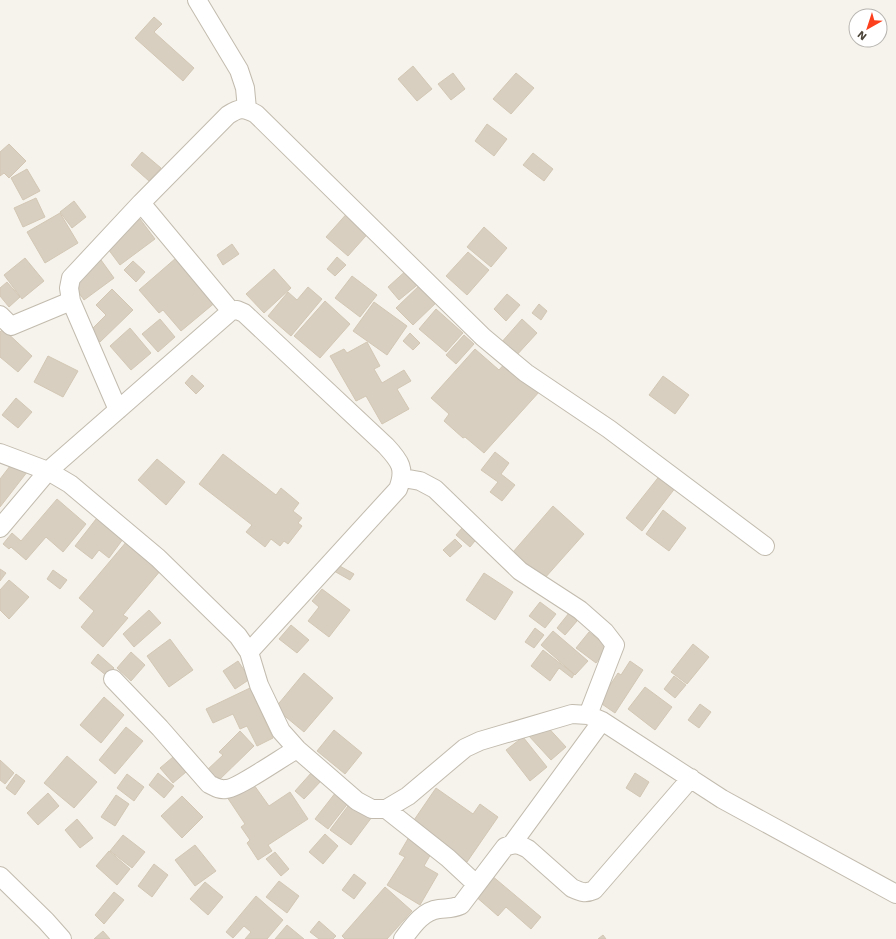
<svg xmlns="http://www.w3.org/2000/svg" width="896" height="939" font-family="'Work Sans',sans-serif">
  <rect width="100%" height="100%" fill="#f6f3ec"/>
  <path fill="#d8cfc1" stroke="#d3c7b4" d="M154 17 162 24 154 32 194 68 183 81 135 38Z
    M413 66 432 89 417 101 398 79Z
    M453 73 465 89 451 100 438 84Z
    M516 73 534 88 511 114 493 99Z
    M487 124 507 139 494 156 475 141Z
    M9 144 26 161 9 178 4 173 0 176V152Z
    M142 152 161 168 149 181 131 165Z
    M533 153 553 169 544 181 523 165Z
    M27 169 40 191 23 200 11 178Z
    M36 198 45 217 23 227 14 208Z
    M74 201 86 217 72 228 60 212Z
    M350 210 372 229 348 256 326 237Z
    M60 213 78 243 45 263 27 232Z
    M140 219 155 239 120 265 105 245Z
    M484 227 507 248 491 267 467 247Z
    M232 244 239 254 223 265 217 255Z
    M468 252 489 270 467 295 446 276Z
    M337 257 346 265 335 276 327 269Z
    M25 258 44 281 22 299 4 275Z
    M176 258 217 301 181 331 163 310 159 313 139 290Z
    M101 260 114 278 84 300 71 282Z
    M133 261 145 272 136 282 124 270Z
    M409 268 421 282 399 300 388 287Z
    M274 269 291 288 264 313 246 294Z
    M352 276 377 295 360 317 335 298Z
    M7 282 20 297 9 307 0 296V288Z
    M422 283 439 300 413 325 396 308Z
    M308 287 322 299 291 336 268 316 288 292 297 300Z
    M112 289 133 310 100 342 90 331 106 315 96 305Z
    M507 294 520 305 506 321 494 309Z
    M325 301 350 324 320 358 294 336Z
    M374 302 407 326 387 355 353 331Z
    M539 304 547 311 541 320 532 313Z
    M436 309 463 333 446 352 419 329Z
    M160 319 175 337 158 352 142 334Z
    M522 319 537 333 515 357 500 344Z
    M130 328 151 353 131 370 110 346Z
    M3 329 32 356 18 372 0 357V332Z
    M410 333 420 343 413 350 403 341Z
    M464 335 474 344 456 364 446 355Z
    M367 342 380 366 374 369 382 383 404 370 411 381 397 389 409 409 382 424 366 396 356 401 330 356 344 349 347 353Z
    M475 349 499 370 507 361 540 391 484 453 465 437 463 438 444 421 449 414 431 398Z
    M48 356 78 371 63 397 34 382Z
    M192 375 204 386 196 394 185 383Z
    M663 376 689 395 675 414 649 395Z
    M16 398 32 412 18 428 2 415Z
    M495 452 509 463 501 474 515 485 502 501 490 492 498 482 481 470Z
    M223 454 276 495 281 488 299 503 293 511 302 518 298 523 302 526 288 544 284 541 280 546 271 539 265 547 246 532 252 525 199 484Z
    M17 457 31 467 0 507V479Z
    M157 459 185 482 166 505 138 480Z
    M661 474 676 487 642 531 626 518Z
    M57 499 86 524 63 552 46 537 26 560 11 547 9 549 3 544 12 533 21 541Z
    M553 506 584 534 544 579 513 552Z
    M663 510 686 528 669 551 646 534Z
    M100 514 126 535 109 558 99 550 92 559 75 546Z
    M469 520 483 531 470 547 456 535Z
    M455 539 462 546 450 557 443 550Z
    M127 541 161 570 123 615 128 618 103 647 81 627 94 611 79 598Z
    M338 565 354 574 350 580 334 571Z
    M0 569 6 573 0 581Z
    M53 570 67 580 60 589 47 579Z
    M484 573 513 592 495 620 466 600Z
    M9 580 29 597 9 619 0 610V590Z
    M322 589 350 610 329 637 308 621 319 607 312 601Z
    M540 602 556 614 545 628 529 616Z
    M149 610 161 623 134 647 123 634Z
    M569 613 577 621 565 635 557 628Z
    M291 625 309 640 297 653 279 639Z
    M535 628 544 635 534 648 525 642Z
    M553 631 588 661 575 675 541 645Z
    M589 632 608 647 596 663 576 648Z
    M170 639 193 670 169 687 147 656Z
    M693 644 709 657 687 684 671 672Z
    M543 650 574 674 572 678 559 668 550 681 531 666Z
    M131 652 145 665 131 681 117 668Z
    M98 654 114 668 107 676 91 663Z
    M238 661 250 679 235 689 223 671Z
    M630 661 643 670 615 713 599 702 618 673 621 675Z
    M304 673 333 698 304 732 275 708Z
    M674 676 686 685 675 698 664 689Z
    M645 687 672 707 655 730 628 709Z
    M250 688 273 738 257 746 247 726 240 729 233 714 213 723 206 709Z
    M104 697 124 715 101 743 80 725Z
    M700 704 711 712 699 728 688 720Z
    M543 722 566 747 551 760 528 735Z
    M126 727 143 741 115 774 99 760Z
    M334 730 362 753 345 774 317 751Z
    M240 731 254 746 217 782 206 771 223 755 219 752Z
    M523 737 547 767 530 781 506 750Z
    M179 752 192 767 173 783 160 768Z
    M67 756 97 782 74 808 44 783Z
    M0 760 14 773 5 784 0 780Z
    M312 772 322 780 304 799 295 791Z
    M158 773 174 786 164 798 149 785Z
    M635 773 649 782 640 797 626 788Z
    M16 774 25 781 15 795 6 788Z
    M127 774 144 787 134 801 117 788Z
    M249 778 269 806 290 792 308 819 268 845 272 851 258 860 247 843 250 840 241 827 245 824 225 794Z
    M436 788 473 814 480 804 498 817 467 862 412 823Z
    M336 792 349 802 328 829 315 819Z
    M48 793 59 806 38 825 27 813Z
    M116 795 129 804 115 826 101 817Z
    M182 796 203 817 182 838 161 816Z
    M351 802 372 817 351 845 330 830Z
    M77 819 93 838 80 848 65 830Z
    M325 834 338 846 323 864 309 852Z
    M123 835 145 852 132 868 110 851Z
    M409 837 432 852 424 866 438 874 420 905 387 885 405 857 399 854Z
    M195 845 216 871 195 886 175 860Z
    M109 851 130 869 117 885 96 866Z
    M275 852 289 869 281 876 266 859Z
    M154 864 168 875 152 897 138 886Z
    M354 874 366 883 354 899 342 890Z
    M491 875 541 917 531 929 506 907 498 916 474 895Z
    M279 881 299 896 287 913 266 897Z
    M205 882 223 897 208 915 190 899Z
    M385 887 412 911 387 939H345L342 936Z
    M114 892 124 900 104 924 95 915Z
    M256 896 283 920 267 939H245L251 932 244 926 233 938 226 932Z
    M319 921 336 936 333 939H319L310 932Z
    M287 925 304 939H275Z
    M103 931 110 939H94Z
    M603 935 606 939H598Z"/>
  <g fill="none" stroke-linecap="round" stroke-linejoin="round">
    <g stroke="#c2bbae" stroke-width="20">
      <path id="minor" d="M197 0 239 70 245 88 247 109
        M141 203 231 311
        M0 315 11 326 71 301
        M118 410 71 301 69 288 71 278 141 203 228 115C239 108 243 107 256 114L483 337 526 373 609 429 765 546
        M0 453 48 471 70 484 158 558 238 636 249 652 259 685 281 731 297 749 357 801 372 809H386L408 796 465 748 480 741 572 714 588 715 602 721 722 799 896 894
        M403 478 420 481 435 489 520 571 580 610 605 632 615 645 588 715
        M0 528 48 471 231 311 237 310 244 313 386 446C400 461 406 469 398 489L249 652
        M113 679 160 728 209 784C215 787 219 790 226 789 237 789 284 756 297 749
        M386 809 448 858 476 884
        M512 844 602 721
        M0 876 46 921 62 939
        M403 939C412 927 422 911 439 909 448 908 452 909 461 905L505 847C514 843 519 844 528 849L572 888C581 892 585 894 594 890L691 778"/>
    </g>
    <use href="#minor" stroke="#fff" stroke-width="18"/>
  </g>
  <g transform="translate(868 28) rotate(219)"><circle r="19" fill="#ffffff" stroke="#b7b4b0"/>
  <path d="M0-3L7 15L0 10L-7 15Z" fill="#fc3f1d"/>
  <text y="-6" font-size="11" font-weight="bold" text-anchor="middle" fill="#4b4439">N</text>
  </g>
</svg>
